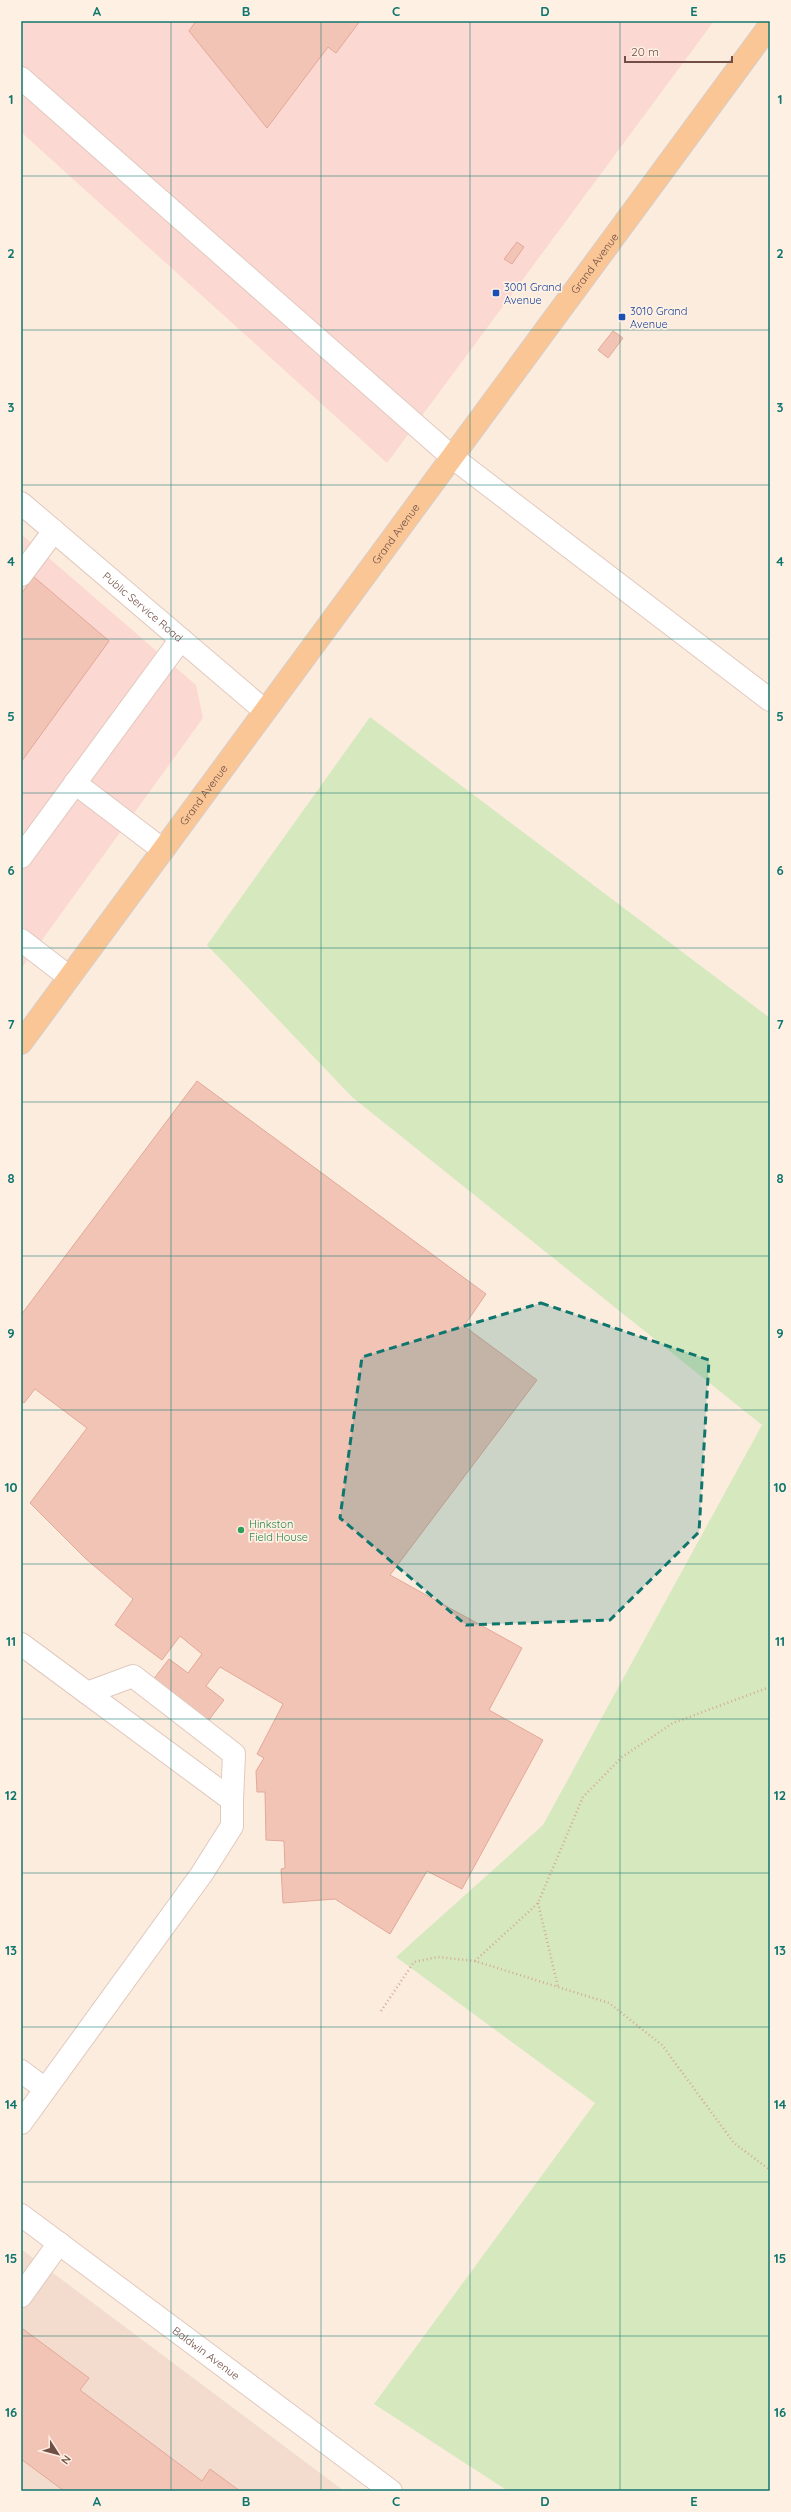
<svg xmlns="http://www.w3.org/2000/svg" width="791" height="2512" font-family="Quicksand,sans-serif">
  <rect width="100%" height="100%" fill="#fcecde"/>
  <path fill="#f3dccd" d="M21 2249 344 2491H21Z"/>
  <path fill="#fcd8d2" d="M21 21H714L387 463 21 132Z
    M21 534 196 685 203 718 21 969Z"/>
  <path fill="#d6e8be" d="M370 717 770 1018V2491H508L374 2404 595 2103 396 1957 543 1825 762 1425 352 1097 207 945Z"/>
  <path fill="#f1c4b6" stroke="#e3a897" d="M196 21H360L336 53 328 47 267 128 189 31Z
    M517 242 524 247 512 264 504 259Z
    M613 331 623 338 608 358 598 350Z
    M34 577 109 641 21 762V594Z
    M197 1081 486 1294 464 1326 537 1380 390 1575 522 1648 489 1710 543 1740 462 1889 427 1871 390 1934 335 1899 283 1903 281 1869 285 1868 284 1841 266 1840 265 1792H257L256 1771 264 1758 257 1754 283 1704 220 1667 206 1686 224 1700 208 1721 153 1680 169 1659 188 1673 202 1654 180 1636 162 1660 115 1625 133 1599 85 1558 30 1503 87 1428 35 1389 24 1403 21 1401V1315Z
    M23 2329 89 2378 80 2390 202 2481 210 2469 240 2491H64L21 2459V2332Z"/>
  <g fill="none" stroke-linecap="round" stroke-linejoin="round">
    <g stroke="#e1c9be" stroke-width="24">
      <g id="minor">
        <path d="M21 78 452 457 770 700"/>
        <path id="s1" d="M21 503 265 711"/>
        <path d="M21 575 54 531"/>
        <path d="M75 783 163 850"/>
        <path d="M21 857 181 639"/>
        <path d="M21 940 69 977"/>
        <path d="M21 1644 232 1800V1826L201 1875 21 2123"/>
        <path d="M87 1693 133 1676 234 1754 232 1800"/>
        <path d="M21 2071 45 2089"/>
        <path id="s2" d="M21 2215 391 2491"/>
        <path d="M21 2296 59 2243"/>
      </g>
    </g>
    <g stroke="#d7cecb" stroke-width="24">
      <g id="major">
        <path id="s3" d="M21 1043 770 25"/>
      </g>
    </g>
    <path stroke="#d5a89a" stroke-width="2.5" stroke-dasharray="1 3" stroke-linecap="butt" d="M538 1903 558 1987
      M475 1961 538 1903 583 1797 622 1757 673 1723 770 1687
      M381 2011 414 1962 438 1957 475 1961 609 2003 662 2045 734 2143 770 2170"/>
    <use href="#minor" stroke="#fff" stroke-width="22"/>
    <use href="#major" stroke="#fac696" stroke-width="22"/>
  </g>
  <path fill="#0f766e" fill-opacity="0.2" stroke="#0f766e" stroke-width="3" stroke-dasharray="8 5" stroke-linejoin="round" d="M541 1303 709 1360 699 1532 610 1620 466 1625 340 1518 362 1357Z"/>
  <path fill="none" stroke="#0f766e" stroke-width="1" stroke-opacity="0.55" d="M171 21V2491M321 21V2491M470 21V2491M620 21V2491M21 176H770M21 330H770M21 485H770M21 639H770M21 793H770M21 948H770M21 1102H770M21 1256H770M21 1410H770M21 1564H770M21 1719H770M21 1873H770M21 2027H770M21 2182H770M21 2336H770"/>
  <g fill="#1a4fb4" stroke="#fff0e4" stroke-width="1.5">
    <rect x="492" y="289" width="8" height="8" rx="2"/>
    <rect x="618" y="313" width="8" height="8" rx="2"/>
  </g>
  <circle fill="#2e9e5b" stroke="#fff0e4" stroke-width="1.5" cx="241" cy="1530" r="4"/>
  <g text-anchor="middle" dominant-baseline="central" stroke-width="3.5" stroke-linejoin="round" paint-order="stroke">
    <g font-size="11" fill="#714f47" stroke="#fff0e4">
      <text stroke="none"><textPath href="#s3" startOffset="968">Grand Avenue</textPath></text>
      <text stroke="none"><textPath href="#s3" startOffset="632">Grand Avenue</textPath></text>
      <text stroke="none"><textPath href="#s1" startOffset="160">Public Service Road</textPath></text>
      <text stroke="none"><textPath href="#s3" startOffset="308">Grand Avenue</textPath></text>
      <text stroke="none"><textPath href="#s2" startOffset="231">Baldwin Avenue</textPath></text>
    </g>
    <g font-size="11" fill="#164399" stroke="#fff0e4" text-anchor="start">
      <text x="504" y="287">3001 Grand<tspan x="504" dy="13">Avenue</tspan></text>
      <text x="630" y="311">3010 Grand<tspan x="630" dy="13">Avenue</tspan></text>
    </g>
    <g font-size="11" fill="#27864d" stroke="#fff0e4" text-anchor="start">
      <text x="249" y="1524">Hinkston<tspan x="249" dy="13">Field House</tspan></text>
    </g>
  </g>
  <rect width="791" height="2512" fill="none" stroke="#fff0e4" stroke-width="44"/>
  <g transform="translate(58 2454) rotate(126)" stroke="#fff0e4" stroke-width="3" paint-order="stroke">
  <path d="M0-3L7 15L0 10L-7 15Z" fill="#714f47"/>
  <text y="-6" font-size="11" font-weight="bold" text-anchor="middle" fill="#714f47">N</text>
  </g>
  <path d="M625 56v6h107v-6" fill="none" stroke="#714f47" stroke-width="2"/>
  <text x="631" y="56" font-size="12" fill="#714f47" stroke="#fff0e4" stroke-width="3" paint-order="stroke">20 m</text>
  <rect x="22" y="22" width="747" height="2468" fill="none" stroke="#0f766e" stroke-width="1.5"/>
  <g font-size="13" text-anchor="middle" font-weight="bold" fill="#0f766e">
    <text x="97" y="16">A</text>
    <text x="246" y="16">B</text>
    <text x="396" y="16">C</text>
    <text x="545" y="16">D</text>
    <text x="694" y="16">E</text>
    <text x="11" y="104">1</text>
    <text x="780" y="104">1</text>
    <text x="11" y="258">2</text>
    <text x="780" y="258">2</text>
    <text x="11" y="412">3</text>
    <text x="780" y="412">3</text>
    <text x="11" y="566">4</text>
    <text x="780" y="566">4</text>
    <text x="11" y="721">5</text>
    <text x="780" y="721">5</text>
    <text x="11" y="875">6</text>
    <text x="780" y="875">6</text>
    <text x="11" y="1029">7</text>
    <text x="780" y="1029">7</text>
    <text x="11" y="1183">8</text>
    <text x="780" y="1183">8</text>
    <text x="11" y="1338">9</text>
    <text x="780" y="1338">9</text>
    <text x="11" y="1492">10</text>
    <text x="780" y="1492">10</text>
    <text x="11" y="1646">11</text>
    <text x="780" y="1646">11</text>
    <text x="11" y="1800">12</text>
    <text x="780" y="1800">12</text>
    <text x="11" y="1955">13</text>
    <text x="780" y="1955">13</text>
    <text x="11" y="2109">14</text>
    <text x="780" y="2109">14</text>
    <text x="11" y="2263">15</text>
    <text x="780" y="2263">15</text>
    <text x="11" y="2417">16</text>
    <text x="780" y="2417">16</text>
    <text x="97" y="2506">A</text>
    <text x="246" y="2506">B</text>
    <text x="396" y="2506">C</text>
    <text x="545" y="2506">D</text>
    <text x="694" y="2506">E</text>
  </g>
</svg>
